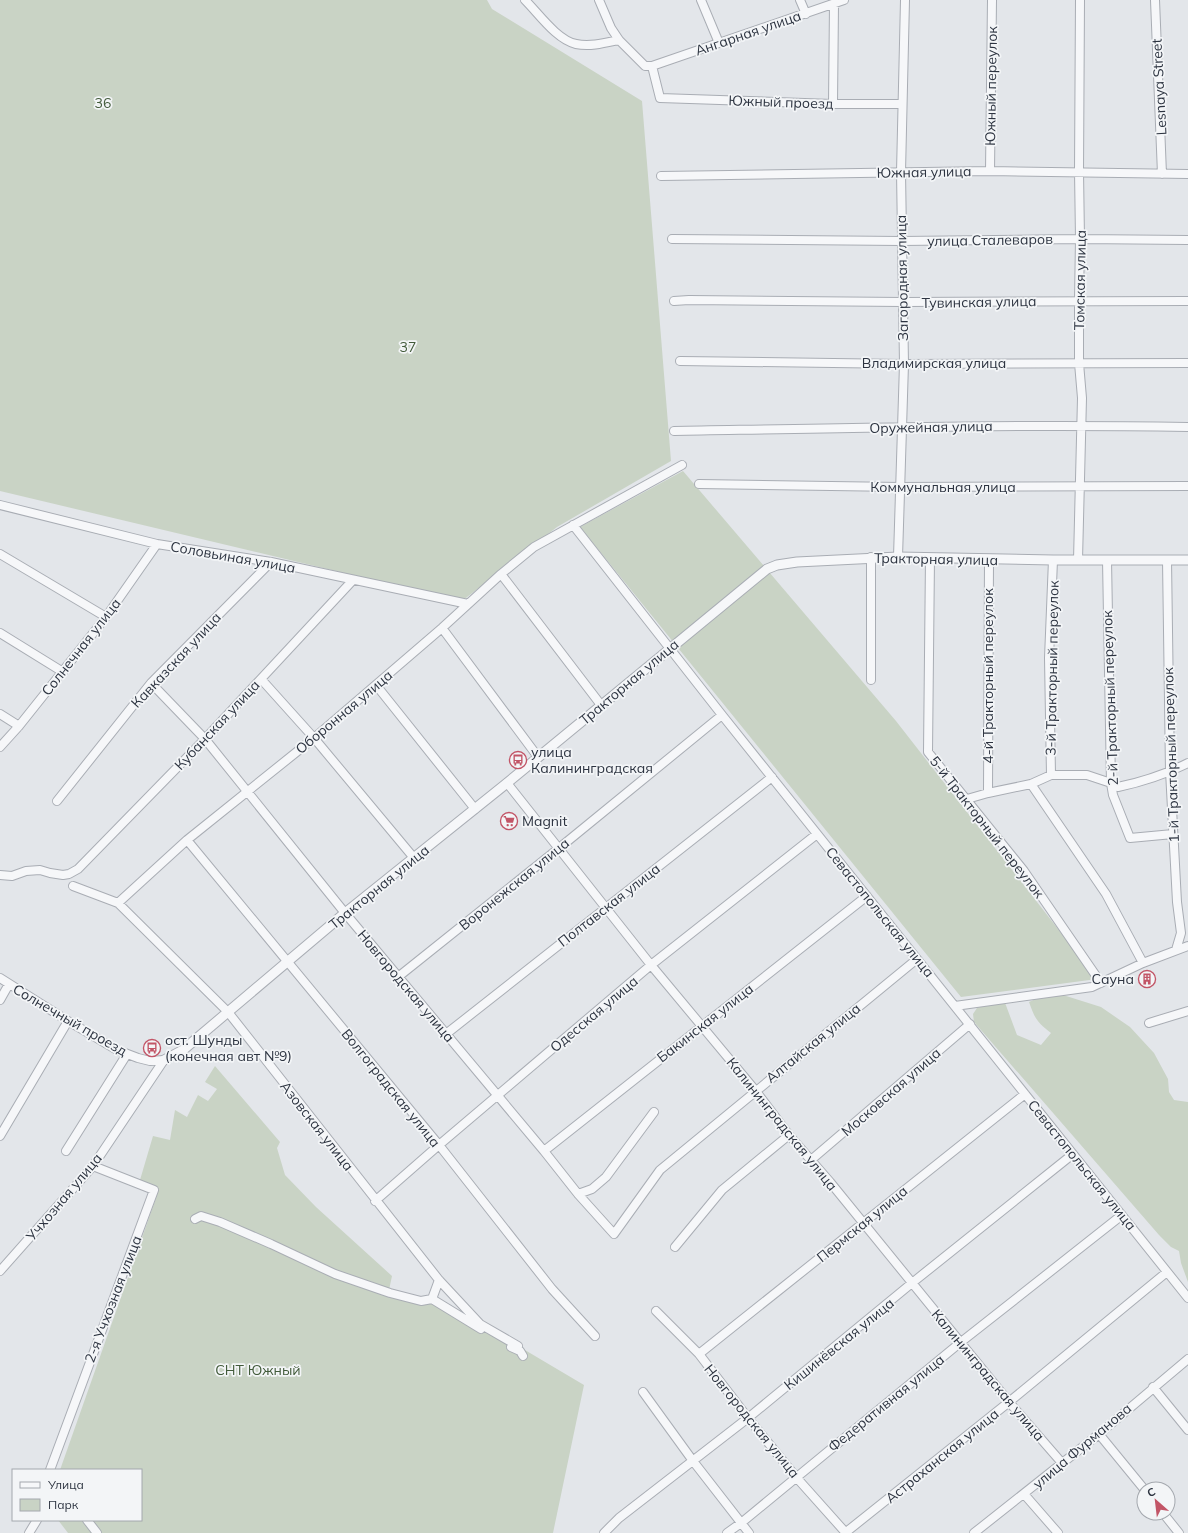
<svg xmlns="http://www.w3.org/2000/svg" width="1188" height="1533" font-family="Mulish,sans-serif">
  <rect width="100%" height="100%" fill="#e3e6ea"/>
  <path fill="#c9d3c5" d="M0 0H487L492 9 642 101 671 461 557 527 462 601 0 491Z
    M683 471 896 721 1097 979 961 997 580 527Z
    M1063 995 1101 1007 1130 1027 1154 1053 1168 1079 1169 1092 1174 1100 1188 1102V1282L1181 1263 1179 1251 1171 1247 1159 1235 974 1022 973 1014 977 1008 1004 1000 1017 1035 1041 1045 1051 1033C1037 1022 1035 1019 1029 1002L1040 997Z
    M215 1066 280 1142 277 1148 285 1175 316 1207 392 1276 389 1290 444 1302 584 1385 553 1533H68L58 1520H141V1470H60L156 1198 157 1190 140 1180 153 1136 170 1140 175 1110 187 1117 198 1095 208 1101 217 1089 205 1082Z"/>
  <g fill="none" stroke-linecap="round" stroke-linejoin="round">
    <g stroke="#a9adb4" stroke-width="10">
      <path id="minor" d="M525 0C539 14 557 40 576 44 590 47 605 43 619 40
        M599 0 611 28 619 40 645 66H652L844 0
        M701 0 719 43
        M800 0 806 14
        M1155 0 1162 174
        M652 66 660 98 833 104H901
        M833 104 834 4
        M990 171 992 0
        M661 176 990 171 1188 174
        M672 239 901 241 1080 239 1188 240
        M674 301 689 300 903 302 1188 301
        M680 361 904 364 1188 363
        M674 431C846 428 1017 424 1188 427
        M699 484 900 487 1188 486
        M0 505 157 544 271 562 468 604
        M573 525 722 715 1188 1298
        M0 554 106 617
        M898 557 904 364 901 172 905 0
        M930 558 928 752 1024 871 1101 983
        M1078 560 1082 398 1079 363V301L1080 239 1079 171 1080 0
        M1107 560 1111 783 1113 795 1130 838 1173 834
        M1167 560 1170 771 1177 902 1181 933 1176 950
        M501 574 601 705
        M442 628 538 757
        M0 633 63 672
        M261 679 314 738 414 858
        M871 680V557
        M151 683 205 739 345 913 544 1151 578 1194 614 1234 660 1170 917 959
        M376 685 475 809
        M0 714 19 726
        M0 747 19 726 106 617 157 544
        M1051 775 1049 658 1053 560
        M507 783 651 965 755 1090 789 1135 830 1182 1009 1402 1062 1463
        M1031 784 1106 894 1143 963
        M988 793 989 559
        M967 799 988 793 1031 784 1051 775H1087L1111 783 1118 787C1142 782 1166 774 1188 763
        M57 801 151 683 271 562
        M187 840 439 1145 552 1289 595 1336
        M0 875 12 876 26 871 40 870 50 873 63 875 69 874 78 869 205 739 353 580
        M73 886 118 903 228 1012 439 1280 480 1324 518 1346
        M118 903 187 840 314 738 442 628 501 574 534 547 682 465
        M398 977 558 849 722 715
        M0 978 68 1021 117 1050 138 1058 150 1061 164 1060
        M0 1000 9 984
        M955 1006 1092 987 1143 963 1188 946
        M1149 1023 1188 1011
        M446 1034 772 777
        M0 1136 68 1021
        M66 1151 127 1054
        M544 1151 867 896
        M811 1160 970 1024
        M578 1194 592 1189 606 1177 654 1112
        M375 1201 439 1145 651 965 817 834
        M195 1219 201 1216 220 1222 271 1244 335 1274 390 1293 421 1301 432 1299 481 1329
        M675 1247 722 1190 789 1135
        M0 1271 93 1166 164 1060
        M432 1299 439 1280
        M656 1311 699 1354 748 1418 796 1477 846 1533
        M511 1347 520 1351 523 1356
        M699 1354 1025 1094
        M1153 1387 1188 1430
        M643 1392 693 1461 749 1533
        M1099 1434 1144 1489
        M50 1470 154 1190 93 1166
        M1024 1494 1058 1533
        M1163 1513 1179 1533
        M87 1520 97 1533
        M29 1533 37 1520
        M604 1533 619 1518 748 1418 912 1283 1073 1154
        M727 1533 741 1523 961 1342 1122 1215
        M845 1533 1009 1402 1167 1272
        M974 1533 1099 1434 1188 1359"/>
    </g>
    <g stroke="#a9adb4" stroke-width="11">
      <path id="tertiary" d="M164 1060 183 1050 345 913 507 783 767 569 777 565 797 562 898 557 1053 560H1188"/>
    </g>
    <use href="#minor" stroke="#f6f7f9" stroke-width="8"/>
    <use href="#tertiary" stroke="#f6f7f9" stroke-width="9"/>
  </g>
  <defs>
    <g id="bus-ring" transform="scale(0.9)"><circle r="9.5" fill="#f3f5f7" stroke="#c25567" stroke-width="1.5"/><path d="M-5-6H5V4H4V6H2V4H-2V6H-4V4H-5ZM-3.5-4V0h7V-4ZM-3.5 1.2v1.5H-2V1.2ZM2 1.2v1.5H3.5V1.2Z" fill="#c25567"/></g>
    <g id="supermarket-ring" transform="scale(0.9)"><circle r="9.5" fill="#f3f5f7" stroke="#c25567" stroke-width="1.5"/><path d="M-6-5.5h2.5l.6 2H6L4.5 2H-2.5L-4.4-4H-6ZM-1.5 3.2a1.3 1.3 0 1 0 .1 0ZM3 3.2a1.3 1.3 0 1 0 .1 0Z" fill="#c25567"/></g>
    <g id="building-ring" transform="scale(0.9)"><circle r="9.5" fill="#f3f5f7" stroke="#c25567" stroke-width="1.5"/><path d="M-4-6H4V6H1V3H-1V6H-4ZM-2.5-4.3h1.7v1.8h-1.7ZM.8-4.3h1.7v1.8H.8ZM-2.5-1h1.7V.8h-1.7ZM.8-1h1.7V.8H.8Z" fill="#c25567"/></g>
  </defs>
  <g fill-rule="evenodd">
    <use href="#bus-ring" x="518" y="760"/>
    <use href="#supermarket-ring" x="509" y="821"/>
    <use href="#building-ring" x="1147" y="979"/>
    <use href="#bus-ring" x="152" y="1048"/>
  </g>
  <g text-anchor="middle" dominant-baseline="central" stroke-width="3.5" stroke-linejoin="round" paint-order="stroke">
    <g font-size="14" fill="#2d3441" stroke="#f3f5f7">
      <text transform="translate(748 33) rotate(-19)">Ангарная улица</text>
      <text transform="translate(991 86) rotate(-89)">Южный переулок</text>
      <text transform="translate(1159 87) rotate(-93)">Lesnaya Street</text>
      <text transform="translate(781 102) rotate(2)">Южный проезд</text>
      <text transform="translate(924 172) rotate(-1)">Южная улица</text>
      <text transform="translate(990 240) rotate(-1)">улица Сталеваров</text>
      <text transform="translate(902 278) rotate(-91)">Загородная улица</text>
      <text transform="translate(1080 280) rotate(-89)">Томская улица</text>
      <text transform="translate(979 302) rotate(-1)">Тувинская улица</text>
      <text x="934" y="363">Владимирская улица</text>
      <text transform="translate(931 427) rotate(-1)">Оружейная улица</text>
      <text x="943" y="487">Коммунальная улица</text>
      <text transform="translate(233 557) rotate(10)">Соловьиная улица</text>
      <text transform="translate(936 559) rotate(1)">Тракторная улица</text>
      <text transform="translate(81 647) rotate(-52)">Солнечная улица</text>
      <text transform="translate(176 660) rotate(-47)">Кавказская улица</text>
      <text transform="translate(1052 668) rotate(-89)">3-й Тракторный переулок</text>
      <text transform="translate(988 676) rotate(-90)">4-й Тракторный переулок</text>
      <text transform="translate(629 682) rotate(-40)">Тракторная улица</text>
      <text transform="translate(1110 698) rotate(-92)">2-й Тракторный переулок</text>
      <text transform="translate(344 712) rotate(-40)">Оборонная улица</text>
      <text transform="translate(217 725) rotate(-47)">Кубанская улица</text>
      <text transform="translate(1171 755) rotate(-92)">1-й Тракторный переулок</text>
      <text transform="translate(987 827) rotate(52)">5-й Тракторный переулок</text>
      <text transform="translate(514 884) rotate(-39)">Воронежская улица</text>
      <text transform="translate(379 887) rotate(-39)">Тракторная улица</text>
      <text transform="translate(609 905) rotate(-38)">Полтавская улица</text>
      <text transform="translate(880 912) rotate(51)">Севастопольская улица</text>
      <text transform="translate(406 986) rotate(50)">Новгородская улица</text>
      <text transform="translate(594 1014) rotate(-40)">Одесская улица</text>
      <text transform="translate(70 1020) rotate(30)">Солнечный проезд</text>
      <text transform="translate(705 1023) rotate(-38)">Бакинская улица</text>
      <text transform="translate(813 1043) rotate(-39)">Алтайская улица</text>
      <text transform="translate(391 1088) rotate(51)">Волгоградская улица</text>
      <text transform="translate(891 1092) rotate(-41)">Московская улица</text>
      <text transform="translate(782 1124) rotate(51)">Калининградская улица</text>
      <text transform="translate(317 1126) rotate(52)">Азовская улица</text>
      <text transform="translate(1082 1165) rotate(51)">Севастопольская улица</text>
      <text transform="translate(64 1197) rotate(-50)">Учхозная улица</text>
      <text transform="translate(862 1224) rotate(-39)">Пермская улица</text>
      <text transform="translate(113 1299) rotate(-69)">2-я Учхозная улица</text>
      <text transform="translate(839 1344) rotate(-39)">Кишинёвская улица</text>
      <text transform="translate(988 1375) rotate(50)">Калининградская улица</text>
      <text transform="translate(886 1403) rotate(-39)">Федеративная улица</text>
      <text transform="translate(752 1421) rotate(51)">Новгородская улица</text>
      <text transform="translate(1082 1446) rotate(-40)">улица Фурманова</text>
      <text transform="translate(942 1456) rotate(-39)">Астраханская улица</text>
    </g>
    <g font-size="14" fill="#425b3b" stroke="#f3f5f7">
      <text x="103" y="103">36</text>
      <text x="408" y="347">37</text>
      <text x="258" y="1370">СНТ Южный</text>
    </g>
    <g font-size="14" fill="#2d3441" stroke="#f3f5f7" text-anchor="start">
      <text x="531" y="752">улица<tspan x="531" dy="16">Калининградская</tspan></text>
      <text x="522" y="821">Magnit</text>
      <text x="1134" y="979" text-anchor="end">Сауна</text>
      <text x="165" y="1040">ост. Шунды<tspan x="165" dy="16">(конечная авт №9)</tspan></text>
    </g>
  </g>
  <rect x="12" y="1469" width="130" height="52" fill="#f3f5f7" stroke="#a4a8ae"/>
  <rect x="20" y="1482" width="20" height="6" fill="#f6f7f9" stroke="#a4a8ae"/>
  <text x="48" y="1489" font-size="12" fill="#2d3441">Улица</text>
  <rect x="20" y="1499" width="20" height="12" fill="#c9d3c5" stroke="#a4a8ae"/>
  <text x="48" y="1509" font-size="12" fill="#2d3441">Парк</text>
  <g transform="translate(1156 1501) rotate(332)"><circle r="19" fill="#f3f5f7" stroke="#a4a8ae"/>
  <path d="M0-3L7 15L0 10L-7 15Z" fill="#c25567"/>
  <text y="-6" font-size="11" font-weight="bold" text-anchor="middle" fill="#2d3441">С</text>
  </g>
</svg>
